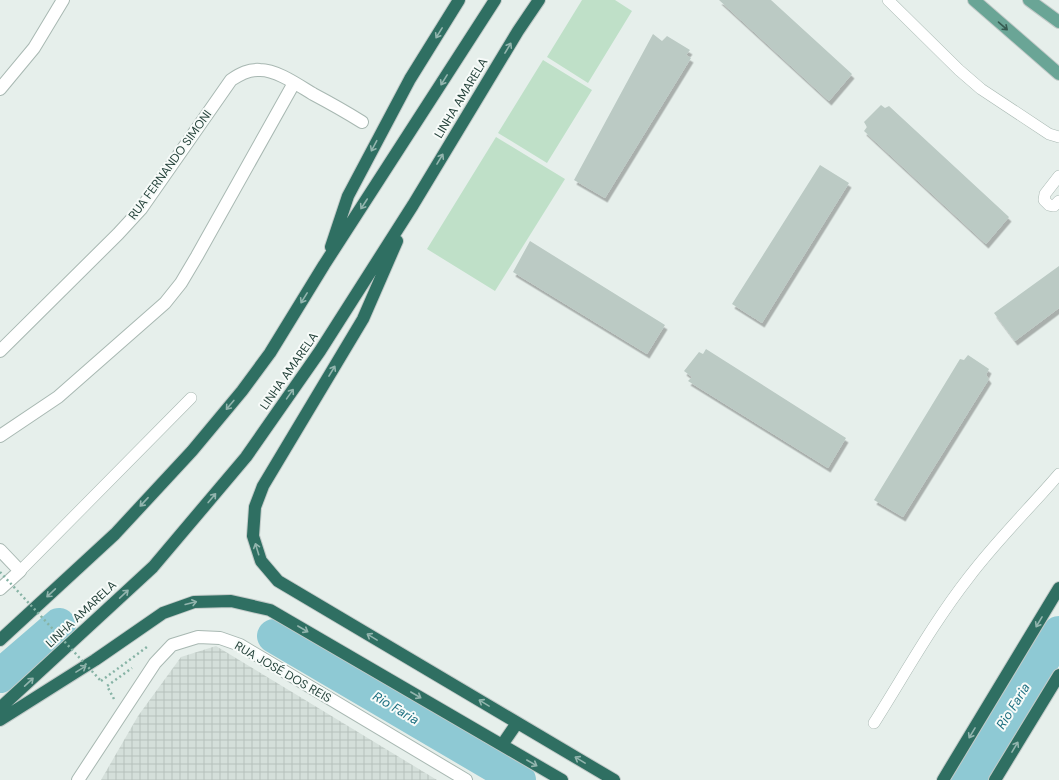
<svg xmlns="http://www.w3.org/2000/svg" width="1059" height="780" font-family="'DM Sans',sans-serif">
  <defs>
    <pattern id="industrial-grid" width="8" height="8" patternUnits="userSpaceOnUse"><rect width="8" height="8" fill="#d4dfda"/><path d="M0 4h8M4 0v8" fill="none" stroke="#b6c1bc"/></pattern>
    <filter id="shadow"><feDropShadow dx="2.5" dy="4.5" stdDeviation="0" flood-color="#0004"/></filter>
  </defs>
  <rect width="100%" height="100%" fill="#e6efeb"/>
  <path fill="url(#industrial-grid)" d="M216 646 437 780H101L138 716 181 657Z"/>
  <path fill="#bfe0c8" d="M582 0H615L632 11 588 83 547 57Z
    M543 60 592 90 547 163 498 133Z
    M496 137 565 179 495 291 427 249Z"/>
  <g fill="none" stroke-linecap="round" stroke-linejoin="round">
    <path stroke="#8ec9d4" stroke-width="34" d="M274 636 519 780
      M0 676 59 625
      M968 780 988 751 1059 633"/>
  </g>
  <path fill="#bbcac4" filter="url(#shadow)" d="M719 0H771L852 74 829 101Z
    M653 34 662 41 667 36 690 50 686 55 691 58 605 198 574 180Z
    M881 105 885 108 889 106 1009 217 986 244 864 131 867 127 864 122Z
    M820 165 849 183 762 323 732 304Z
    M530 241 665 325 647 354 513 272Z
    M1059 266V308L1015 341 994 313Z
    M706 349 846 438 828 468 688 381 692 377 684 371 699 352 703 354Z
    M968 355 989 369 986 375 989 379 903 517 874 500 960 359 964 360Z"/>
  <g fill="none" stroke-linecap="round" stroke-linejoin="round">
    <g stroke="#a8b8b2" stroke-width="12">
      <path id="service" d="M888 0 959 70 981 89 1049 134 1059 137
        M1059 176 1045 194 1044 200 1049 205 1054 206 1059 201
        M20 571 191 398
        M874 723C905 674 933 623 969 577 996 541 1029 509 1059 474"/>
    </g>
    <g stroke="#a8b8b2" stroke-width="14">
      <path id="minor" d="M0 89 34 48 63 0
        M0 351 118 234 141 209 231 80C240 74 249 69 260 70 277 70 298 85 313 94 330 103 346 112 362 122
        M0 436 58 397 165 303 181 283 197 256 294 83
        M0 550 20 571 0 589
        M78 780 155 663 172 645 198 637 220 638 240 645 466 780"/>
    </g>
    <g stroke="#c2cac8" stroke-width="14">
      <path id="primary" d="M974 0 1059 74
        M1029 0 1059 22"/>
    </g>
    <g stroke="#c2cac8" stroke-width="14">
      <path id="motorway" d="M397 241 363 319 263 486 255 507 253 536 261 561 278 581 614 780
        M331 247 348 196 410 79 459 0
        M0 640 115 534 192 451 242 391 270 353 324 265 495 0
        M0 708 153 567 246 457 320 351 413 205 518 31 539 0
        M0 720 95 660 163 613 194 602 231 601 270 610 562 780
        M502 745 517 723
        M943 780 1059 588
        M995 780 1059 675"/>
    </g>
    <path stroke="#86b3a5" stroke-width="2.5" stroke-dasharray="2 3" stroke-linecap="butt" d="M101 681 147 647
      M114 699 107 686 132 668"/>
    <use href="#service" stroke="#fff" stroke-width="11"/>
    <use href="#minor" stroke="#fff" stroke-width="12"/>
    <use href="#primary" stroke="#6aa596" stroke-width="12"/>
    <use href="#motorway" stroke="#2f6f62" stroke-width="12"/>
    <path stroke="#86b3a5" stroke-width="2.5" stroke-dasharray="2 3" stroke-linecap="butt" d="M0 572 101 681"/>
  </g>
  <defs><path id="oneway-shaft" d="M-6 0H5M1.5-3L5.5 0L1.5 3" fill="none" stroke-width="1.6" stroke-linecap="round" stroke-linejoin="round"/></defs>
  <use stroke="#365b51" href="#oneway-shaft" transform="translate(1003 26) rotate(41)"/>
  <g stroke="#93b5ae">
    <use href="#oneway-shaft" transform="translate(439 33) rotate(122)"/>
    <use href="#oneway-shaft" transform="translate(508 48) rotate(-59)"/>
    <use href="#oneway-shaft" transform="translate(444 80) rotate(122)"/>
    <use href="#oneway-shaft" transform="translate(374 146) rotate(118)"/>
    <use href="#oneway-shaft" transform="translate(440 159) rotate(-59)"/>
    <use href="#oneway-shaft" transform="translate(364 204) rotate(123)"/>
    <use href="#oneway-shaft" transform="translate(304 298) rotate(122)"/>
    <use href="#oneway-shaft" transform="translate(332 371) rotate(-59)"/>
    <use href="#oneway-shaft" transform="translate(290 394) rotate(-55)"/>
    <use href="#oneway-shaft" transform="translate(230 405) rotate(130)"/>
    <use href="#oneway-shaft" transform="translate(212 498) rotate(-50)"/>
    <use href="#oneway-shaft" transform="translate(144 502) rotate(133)"/>
    <use href="#oneway-shaft" transform="translate(257 549) rotate(-107)"/>
    <use href="#oneway-shaft" transform="translate(51 593) rotate(137)"/>
    <use href="#oneway-shaft" transform="translate(124 594) rotate(-43)"/>
    <use href="#oneway-shaft" transform="translate(191 603) rotate(-14)"/>
    <use href="#oneway-shaft" transform="translate(1039 622) rotate(121)"/>
    <use href="#oneway-shaft" transform="translate(303 629) rotate(30)"/>
    <use href="#oneway-shaft" transform="translate(372 637) rotate(-149)"/>
    <use href="#oneway-shaft" transform="translate(81 669) rotate(-32)"/>
    <use href="#oneway-shaft" transform="translate(29 682) rotate(-43)"/>
    <use href="#oneway-shaft" transform="translate(416 695) rotate(30)"/>
    <use href="#oneway-shaft" transform="translate(484 703) rotate(-149)"/>
    <use href="#oneway-shaft" transform="translate(972 733) rotate(121)"/>
    <use href="#oneway-shaft" transform="translate(1015 747) rotate(-59)"/>
    <use href="#oneway-shaft" transform="translate(580 760) rotate(-149)"/>
    <use href="#oneway-shaft" transform="translate(532 763) rotate(30)"/>
  </g>
  <g text-anchor="middle" dominant-baseline="central" stroke-width="4" stroke-linejoin="round" paint-order="stroke">
    <g font-size="12" fill="#24423a" stroke="#f7fbf9">
      <text transform="translate(461 98) rotate(-59)">LINHA AMARELA</text>
      <text transform="translate(170 165) rotate(-54)">RUA FERNANDO SIMONI</text>
      <text transform="translate(289 371) rotate(-55)">LINHA AMARELA</text>
      <text transform="translate(81 614) rotate(-43)">LINHA AMARELA</text>
      <text transform="translate(283 672) rotate(30)">RUA JOSÉ DOS REIS</text>
    </g>
    <g font-size="13" font-style="italic" fill="#1c6f80" stroke="#f7fbf9">
      <text transform="translate(1013 706) rotate(-58)">Rio Faria</text>
      <text transform="translate(396 708) rotate(31)">Rio Faria</text>
    </g>
  </g>
</svg>
